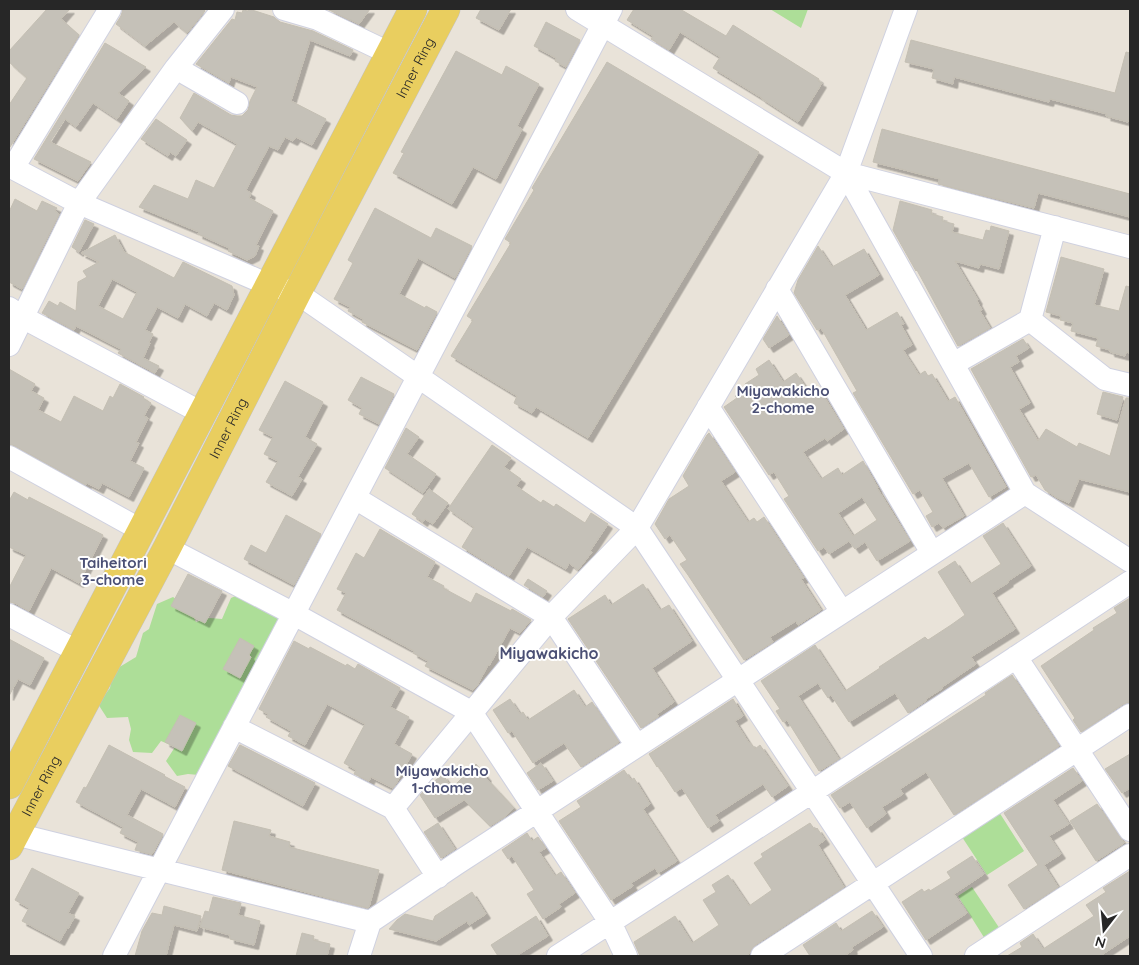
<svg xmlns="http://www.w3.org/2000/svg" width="1139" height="965" font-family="Quicksand,sans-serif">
  <defs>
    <filter id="shadow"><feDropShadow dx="4.5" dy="4.5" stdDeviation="0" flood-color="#0004"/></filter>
  </defs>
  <rect width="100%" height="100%" fill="#e9e3d9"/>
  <path fill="#adde98" d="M770 9H808L801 28Z
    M242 593 280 616 210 776 188 774 177 776 166 761 175 747 161 741 152 753 133 752 129 740 131 729 128 717 107 718 98 704 110 688 113 671 136 657 143 633 149 629 157 604 173 597 190 609 196 622 210 618 222 619 231 598Z
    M999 812 1024 851 987 875 962 837Z
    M972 887 1000 929 985 939 958 896Z"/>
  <path fill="#c5c1b8" stroke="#c4bfb3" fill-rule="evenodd" filter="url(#shadow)" d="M47 9H70L61 19 79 35 10 147 9 146V105L27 78 9 62V51Z
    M123 9H203L205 11 187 33 174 22 145 46 116 24 121 16Z
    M249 9 274 17 280 22 313 31 353 50 350 56 310 40 291 101 326 119 312 145 296 137 293 141 285 137 278 150 269 146 246 190 251 193 249 198 273 211 256 245 259 246 255 256 247 260 228 251 229 248 198 234 199 232 139 207 154 185 188 199 196 180 214 188 237 144 198 122 192 131 180 118 194 93 231 115 237 116H242L248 110 250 101 257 87 231 77 229 83 196 64 232 19 235 20 237 12 242 13 243 10 248 11Z
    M327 9H370L359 24Z
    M481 9H511L499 30 476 18Z
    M634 9H680L726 36 733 25 819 79 818 81 822 83 798 122 761 98H762L713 68 720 57 680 32 669 50 651 39 653 36 627 20Z
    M546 22 580 40 566 67 555 61 556 58 534 46Z
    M911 40 1115 93 1126 52 1130 53V114L1128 122 1106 116 1107 114 1050 99 1049 102 954 77 953 84 932 78 934 69 905 62Z
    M105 43 146 67 118 93 129 101 117 119 93 103 76 127 65 119 50 142 91 162 78 181 34 159Z
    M456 51 502 75 506 66 539 84 517 126 522 129 496 179 473 167 452 204 393 173 404 153 401 152Z
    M607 62 759 152 588 438 536 407 532 413 514 403 517 396 451 356 473 320 467 316 511 243 505 239 534 190 532 188Z
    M156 119 187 140 176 156 170 152 168 156 141 139Z
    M882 129 1130 194V217L1038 193 1034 208 938 184 940 179 873 162Z
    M15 199 37 211 42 201 57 208 55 211 59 214 22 289 9 282V212Z
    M900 201 932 210 931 214 943 217 942 221 954 224 952 232 983 240 986 230 990 231 991 226 1009 231 999 269 980 264 979 268 955 261 978 300 977 301 982 310 980 311 990 328 958 346 917 270 916 271 893 230Z
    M375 208 431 238 436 228 472 246 455 278 418 258 399 294 425 308 426 306 437 312 417 350 362 322 363 319 348 311 350 307 334 299 353 263 348 260Z
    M85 220 94 224 79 252 72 247Z
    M115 235 124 252 174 278 183 262 232 286 234 295 227 310 214 303 207 316 185 304 178 318 157 307 145 330 153 334 149 342 150 343 143 358 159 366 155 373 118 353 121 349 76 326 74 330 42 313 49 301 58 306 60 302 76 311 78 282 87 277 83 271 99 262 81 253ZM112 279 137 292 123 319 98 306Z
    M818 246 832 267 864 249 879 275 845 295 866 330 897 312 904 324 901 325 912 345 903 350 919 375 925 371 928 376 932 374 948 401 955 397 1006 487 989 497 969 463 942 478 964 516 943 528 939 523 932 527 926 516 933 512 920 490 913 494 853 393 857 391 821 328 817 330 794 293 798 280Z
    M1061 257 1104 269 1094 305 1119 311 1126 286 1130 287V353L1126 352 1125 356 1110 352V350L1096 346 1098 338 1071 331 1073 323 1060 320 1061 316 1046 312Z
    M777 316 789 335 769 348 763 339Z
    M1023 339 1029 348 1016 356 1019 362 1010 367 1030 403 1019 409 1038 441 1046 429 1077 447 1079 443 1110 456 1126 398H1130V492L1079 479 1069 503 1056 497 1045 490 1036 475 1031 477 971 369Z
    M769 360 783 382 796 373 813 398 822 393 844 429 827 441 825 438 803 452 821 479 838 468 842 475 863 461 878 488H877L910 541 877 561 865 542 855 549 849 541 829 554 824 547 818 551 784 499 789 496 774 472 769 475 724 407 737 398 735 396 748 388 745 384 759 375 756 369ZM862 497 877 520 853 536 838 513Z
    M9 369 35 384 31 391 44 398 38 410 61 422 74 396 103 411 110 396 113 398 120 384 144 397 143 398 151 403 144 416 148 418 136 442 139 443 130 461 144 468 129 497 102 483 99 489 87 483 86 485 15 446 9 444Z
    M361 377 394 394 379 424 359 414 362 408 348 400Z
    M285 381 323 402 305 437 317 444 298 477 302 479 292 496 266 482 278 461 264 454 273 437 259 430Z
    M1103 392 1123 397 1117 420 1097 414Z
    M406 428 419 437 407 454 436 474 423 493 385 468Z
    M709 433 735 472 721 481 748 522 754 518 757 522 764 517 804 578 801 579 821 610 798 625 796 621 770 637 773 642 744 660 688 575 680 564 687 560 670 535 665 539 655 524 669 499 689 486 683 476 707 435Z
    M492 445 511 458 504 467 521 479 516 486 541 503 543 500 554 507 556 504 585 523 591 513 608 524 590 551 592 552 578 570 569 563 566 569 527 547 509 576 462 547 474 527 448 509Z
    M429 489 448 503 433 524 425 519 423 522 412 514Z
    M14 492 28 500 29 497 103 535 79 583 51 568 29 611 15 603 9 602V588L26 555 9 547V501Z
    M286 515 321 534 294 585 244 559 251 545 266 553Z
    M1003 523 1031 566 1008 581 1009 582 992 593 1015 629 971 657 976 664 942 687 943 688 926 699 927 700 908 713 895 693 849 722 831 695 828 698 818 683 798 696 839 759 819 771 787 720 783 722 776 711 780 709 761 681 815 645 845 691 880 668 879 667 925 637 928 640 951 625 965 615 938 572 955 561 970 584 1001 564 983 536Z
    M380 529 435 562 427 577 444 586 443 588 471 603 476 593 511 611 512 609 531 620 520 633 510 628 489 666 488 665 477 686 473 690 425 666 428 661 413 653 414 651 337 610 346 593 337 589 356 553 364 558Z
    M188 574 222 591 205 623 171 606Z
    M528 579 547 591 543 597 524 585Z
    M643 584 660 610 669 605 692 641 652 668 674 702 657 714 659 716 641 728 568 619 605 595 611 605Z
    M1130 598V702L1123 704 1081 732 1073 720 1075 718 1041 666 1094 630 1093 628 1117 613 1114 608Z
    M240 638 254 646 249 655 251 657 240 678 223 669Z
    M9 639 44 658 30 685 18 679 9 696Z
    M294 641 309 649 310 647 346 666 347 664 355 669 358 664 400 688 390 707 409 717 394 744 412 754 397 782 393 788 371 777 369 781 354 774 356 770 344 763 365 724 327 704 305 745 288 736 291 731 266 717 268 714 259 709Z
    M1012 675 1059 746 954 815 926 772 900 789 903 794 882 807 886 814 867 828 850 802 840 808 831 795 986 695 985 693Z
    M574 690 585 707 592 702 619 742 581 767 564 743 533 763 512 731 508 733 493 710 510 699 520 714 523 712 528 720Z
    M733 699 743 716 735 721 749 743 750 742 755 749 760 745 788 786 772 797 763 784 715 815 719 821 708 828 682 788 675 792 658 766 657 767 649 754Z
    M180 715 196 723 182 751 165 742Z
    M109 745 165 775 164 776 185 787 175 807 141 789 127 815 163 834 153 853 151 854 135 850 138 842 120 833 123 827 76 802 84 787 86 788Z
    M240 745 315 783 303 806 228 766Z
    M1130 754V788L1122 793 1105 769Z
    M541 763 553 781 538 790 527 773Z
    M476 764 487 777 486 778 514 808 506 816 490 826 464 800 435 818 420 795 430 784 443 775 452 788Z
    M1073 768 1082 781 1053 800 1069 824 1049 836 1061 854 1044 865 1058 887 1024 909 1008 885 1038 865 1004 813Z
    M624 770 631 780 634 778 650 804 643 809 677 861 658 873 655 868 631 883 633 886 611 900 559 821 581 807 577 801Z
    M1097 804 1124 843 1096 861 1070 821Z
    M234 821 271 830 269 836 290 842 289 847 379 870 369 907 368 908 351 904 222 870Z
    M438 823 455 849 441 858 424 832Z
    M810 823 815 830 817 828 825 840 818 845 844 887 755 945 751 950 749 954 746 956H640L634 942 675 916 692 943 719 925 703 900 716 892 712 885 728 875 749 906 772 890 754 863 763 857 761 854Z
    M527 833 532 841 538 837 546 848 539 852 555 876 561 872 575 893 559 904 561 907 543 919 527 894 534 890 512 856 508 859 502 850Z
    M972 856 984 874 954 894 967 913 926 940 902 902 922 889 924 892 929 889 930 891 951 878 947 872Z
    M32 868 79 893 68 913 75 916 68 929 67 928 60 941 22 921 29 908 15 900Z
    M1130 871V936L1100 956H1007L1022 947 1020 943 1033 934 1043 949 1094 916 1086 905 1106 892 1103 888Z
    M472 892 486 914 469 925 467 921 436 941 389 929 397 920 405 914 433 921 435 916Z
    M213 897 241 903 238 915 260 921 254 945 230 939V935L200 927 205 911 209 912Z
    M164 906 201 916 197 931 174 925 166 956H135L142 931 152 913 162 915Z
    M872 911 883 927 852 947 853 950 844 956H810L803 945 836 923 841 931Z
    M536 916 548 936 516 956H498L491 945Z
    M302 933 314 936 313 940 330 944 327 956H296Z"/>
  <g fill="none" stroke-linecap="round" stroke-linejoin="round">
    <g stroke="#cfd1e0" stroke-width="24">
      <path id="minor" d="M284 9 318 19 389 53
        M577 9 846 173 1130 247
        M176 68 237 103
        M9 166 79 203 269 285 297 293 637 528 921 956
        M13 168 110 9
        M846 173 1025 493 1130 561
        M777 289 932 553
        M9 308 22 317 202 413
        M1030 320 1105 379 1130 385
        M9 345 79 203 176 68 223 9
        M953 364 1030 320 1055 227
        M708 407 842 612
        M9 457 141 530
        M355 498 551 617 637 746
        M167 548 294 614 471 712 610 922 626 956
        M9 615 79 652
        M1016 657 1130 830
        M234 727 393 808 438 877
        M393 808 551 617 637 528 846 173 906 9
        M15 834 370 922 456 864 1025 493
        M114 956 418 377 611 9
        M359 956 370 922
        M558 956 812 792 1130 582
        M762 956 1130 715
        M976 956 1130 855"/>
    </g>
    <g stroke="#c3c3c3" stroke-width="29">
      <g id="major">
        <path d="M9 785 413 9"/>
        <path id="s1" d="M9 846 167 548 297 293 446 9"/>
      </g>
    </g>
    <use href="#minor" stroke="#fff" stroke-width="22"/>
    <use href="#major" stroke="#e9ce5f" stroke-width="28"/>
  </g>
  <g text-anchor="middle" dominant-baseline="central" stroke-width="4" stroke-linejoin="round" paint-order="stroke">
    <g font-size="14" fill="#272727" stroke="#fff">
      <text stroke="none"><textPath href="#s1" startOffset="878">Inner Ring</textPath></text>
      <text stroke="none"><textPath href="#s1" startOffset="472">Inner Ring</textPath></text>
      <text stroke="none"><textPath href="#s1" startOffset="68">Inner Ring</textPath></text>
    </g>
    <g font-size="15" font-weight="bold" fill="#4b5075" stroke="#fff">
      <text x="783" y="390">Miyawakicho<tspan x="783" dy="17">2-chome</tspan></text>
      <text x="113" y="562">Taiheitori<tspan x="113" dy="17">3-chome</tspan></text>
      <text x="442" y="770">Miyawakicho<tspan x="442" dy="17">1-chome</tspan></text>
    </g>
    <g font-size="16" font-weight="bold" fill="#4b5075" stroke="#fff">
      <text x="549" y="653">Miyawakicho</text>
    </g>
  </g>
  <rect width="1139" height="965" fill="none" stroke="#272727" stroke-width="20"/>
  <g transform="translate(1104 930) rotate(196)" stroke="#ffffff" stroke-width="4" paint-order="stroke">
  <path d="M0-4L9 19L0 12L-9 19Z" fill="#272727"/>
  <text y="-8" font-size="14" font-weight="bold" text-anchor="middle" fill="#272727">N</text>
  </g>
</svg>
